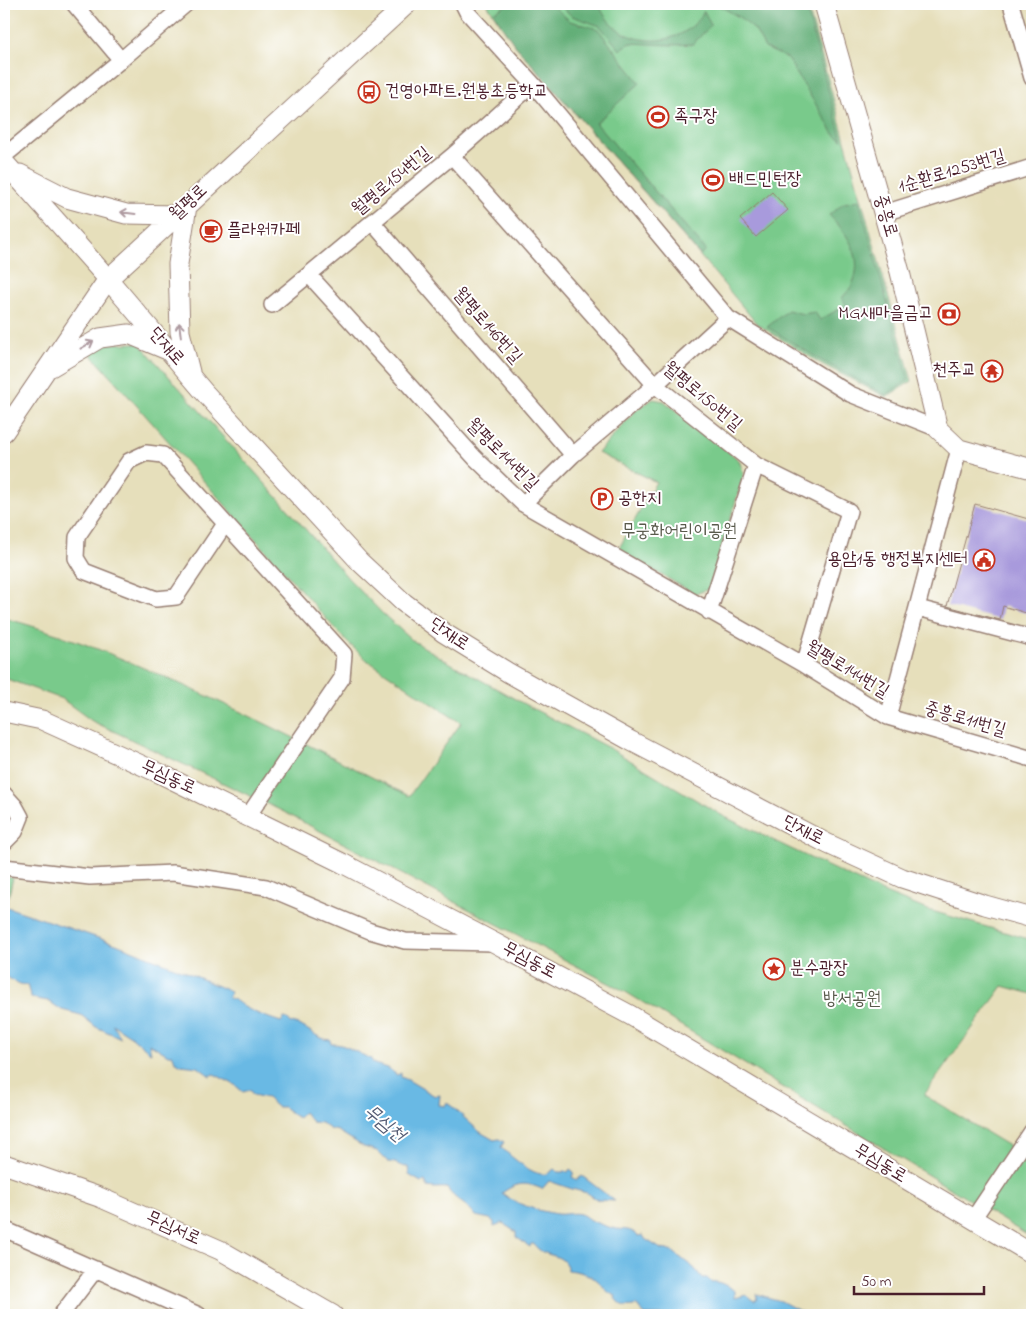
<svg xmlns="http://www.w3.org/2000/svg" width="1036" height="1319" font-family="'Indie Flower','Poor Story',sans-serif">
  <rect width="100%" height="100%" fill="#fff"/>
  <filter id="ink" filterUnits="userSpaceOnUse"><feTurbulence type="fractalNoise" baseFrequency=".02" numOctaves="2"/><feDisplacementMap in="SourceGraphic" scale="10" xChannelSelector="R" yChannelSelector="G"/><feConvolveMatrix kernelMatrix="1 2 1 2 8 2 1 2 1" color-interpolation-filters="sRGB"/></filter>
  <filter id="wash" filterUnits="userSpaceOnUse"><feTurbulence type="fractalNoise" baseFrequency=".0096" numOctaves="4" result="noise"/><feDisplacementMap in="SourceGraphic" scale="20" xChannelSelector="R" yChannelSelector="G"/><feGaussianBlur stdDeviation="1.12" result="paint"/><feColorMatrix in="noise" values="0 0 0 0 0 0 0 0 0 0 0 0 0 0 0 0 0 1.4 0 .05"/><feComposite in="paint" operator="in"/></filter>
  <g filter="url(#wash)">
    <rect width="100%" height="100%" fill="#e6dfbb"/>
    <path fill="#79ca8b" stroke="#62745b" d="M487 4H807L912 381 886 397 820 363 757 324 696 251 514 44Z
      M139 343 287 508 348 578 383 614 412 640 452 664 526 705 611 749 723 816 789 848 880 891 925 909 1032 940V994L1003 986 924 1095 1032 1160V1238L624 991 282 811 92 721 62 699 4 678V618C53 631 100 649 146 669 236 707 322 752 409 796L461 723 367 660 346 641 89 352 96 344Z
      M653 399 664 401 739 460 744 474 709 589 695 594 618 550 656 482 598 453 636 410Z
      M4 877 13 878 6 907 4 906Z"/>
    <path fill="#62ae77" stroke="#566651" d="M508 4H551L570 21 598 29 640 83 596 123 706 250 700 255 514 44 493 13Z
      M558 4H599C615 49 682 53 704 11L711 25 693 44 672 45 630 43 620 50 600 26 572 16Z
      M716 4H805L842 140 834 134 787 58 765 48 755 30 739 17Z
      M859 200 909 380 886 395 822 361 767 327 788 310 803 314 815 312 820 320 846 305 842 298C845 294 850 290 852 285 865 258 848 234 829 215L844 203Z"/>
    <path fill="#69b9e4" stroke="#5a6c88" d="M4 906 116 944 184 971 231 992 228 998C236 999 239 1004 246 1008 257 1014 269 1018 281 1022L284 1018 288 1019 291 1023C307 1025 315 1039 330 1040L331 1044C346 1043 357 1054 370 1058L374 1064 388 1068 397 1075 401 1073V1077L408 1080 435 1096 440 1095 439 1105 445 1106 447 1102 480 1132 494 1140 499 1139 504 1142 501 1147C509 1155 531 1174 542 1174 547 1175 550 1172 554 1169L558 1172H568L570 1169 574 1172 572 1177 577 1180 582 1176 615 1201 598 1200 587 1193 572 1189 549 1181 542 1189C526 1182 517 1182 502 1193 516 1205 539 1211 557 1214 565 1215 572 1212 580 1214 584 1215 587 1218 590 1220 597 1223 605 1226 612 1228 622 1231 630 1227 638 1236L643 1235 645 1239 661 1249 672 1251 694 1268 702 1278H707L711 1282C718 1280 729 1287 735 1291V1298L746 1295 754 1301 757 1299 756 1294 781 1301 807 1315H645L637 1305C627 1308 621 1307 615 1298L616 1296C604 1291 607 1289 598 1281 591 1274 578 1271 568 1270 563 1250 544 1260 534 1244H531L530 1247 516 1237V1232L502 1223 494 1226V1222L490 1219 476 1216C469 1205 454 1200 447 1188 440 1187 434 1189 428 1187L425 1181 421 1182 409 1175 408 1167C399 1167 398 1162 388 1162L377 1151 364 1147 338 1131 330 1129 321 1123 312 1122 304 1112 298 1118 283 1107H277L267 1098 253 1095 250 1090 243 1092 235 1085 214 1074 210 1076 198 1067 181 1065 175 1061 173 1055H168L149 1043 151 1053 132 1037 112 1024 121 1038 96 1027 81 1015 62 1010 48 1001 31 998 27 985 20 984 4 976Z"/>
    <g id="blocks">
      <path fill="#a89adc" d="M772 192 788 210 756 237 740 219Z
        M975 504 1032 520V607L1028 606 1026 613 1003 606 1000 620 947 606Z"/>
    </g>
  </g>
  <g filter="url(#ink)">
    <use href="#blocks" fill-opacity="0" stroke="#987f73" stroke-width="1"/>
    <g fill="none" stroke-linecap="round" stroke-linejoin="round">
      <g stroke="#987f73" stroke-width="18">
        <path id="minor" d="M74 4 121 60
          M463 4 467 12 533 84 728 318 850 394 938 429
          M1011 4 1032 78
          M4 156 121 60 186 4
          M452 156 655 385 756 465 849 511 804 665
          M884 213 1032 167
          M372 222 573 455
          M309 275 475 458 523 504 804 665 888 717 1032 759
          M272 305 452 156 533 84
          M523 504 573 455 655 385 728 318
          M225 524 176 597 156 599 84 571 76 558 77 537 129 461 146 453 163 455 344 654 342 678 248 816
          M918 608 1032 638
          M709 612 756 465
          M888 717 959 449
          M4 794 15 806 21 817 15 832 4 843
          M4 867 90 877 173 873 266 887 370 931 405 941 493 943
          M973 1219 1032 1131
          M4 1229 199 1315
          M61 1315 96 1269"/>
      </g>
      <g stroke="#987f73" stroke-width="21">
        <path id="tertiary" d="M824 4 900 272 938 429 959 449 1032 469
          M4 162 108 279 204 392 360 562 403 602 444 633 509 673 631 741 828 844 902 878 985 905 1032 918
          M20 174 67 198 126 214 176 215
          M187 206 178 264 180 332 190 372
          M51 367 100 338 129 334 165 349
          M4 432 108 279 407 4
          M4 712 42 720 161 774 342 863 495 943 630 1015 1032 1254
          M4 1164 99 1197 220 1250 333 1315"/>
      </g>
      <use href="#minor" stroke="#fff" stroke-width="15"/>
      <use href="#tertiary" stroke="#fff" stroke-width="19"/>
    </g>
    <defs><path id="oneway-shaft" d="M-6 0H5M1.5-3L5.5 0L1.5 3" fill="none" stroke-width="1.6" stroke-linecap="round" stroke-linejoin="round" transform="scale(1.25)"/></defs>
    <g stroke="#ae9aa0">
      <use href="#oneway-shaft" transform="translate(128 213) rotate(-173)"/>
      <use href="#oneway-shaft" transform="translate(180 330) rotate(-97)"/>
      <use href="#oneway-shaft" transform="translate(87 345) rotate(-29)"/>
    </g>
  </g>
  <defs>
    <g id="bus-ring" transform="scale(1.125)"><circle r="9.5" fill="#fff" stroke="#c8321e" stroke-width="1.5"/><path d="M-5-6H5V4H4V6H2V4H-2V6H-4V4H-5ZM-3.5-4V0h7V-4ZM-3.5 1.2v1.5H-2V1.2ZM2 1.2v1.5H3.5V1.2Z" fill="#c8321e"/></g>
    <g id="stadium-ring" transform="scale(1.125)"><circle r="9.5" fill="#fff" stroke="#c8321e" stroke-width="1.5"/><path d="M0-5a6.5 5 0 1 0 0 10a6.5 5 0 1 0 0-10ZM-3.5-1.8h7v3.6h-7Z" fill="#c8321e"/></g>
    <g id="cafe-ring" transform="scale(1.125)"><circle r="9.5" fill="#fff" stroke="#c8321e" stroke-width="1.5"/><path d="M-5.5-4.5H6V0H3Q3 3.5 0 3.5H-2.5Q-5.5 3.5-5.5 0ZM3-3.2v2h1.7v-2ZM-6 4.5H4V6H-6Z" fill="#c8321e"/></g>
    <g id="bank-ring" transform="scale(1.125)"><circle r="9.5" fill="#fff" stroke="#c8321e" stroke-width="1.5"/><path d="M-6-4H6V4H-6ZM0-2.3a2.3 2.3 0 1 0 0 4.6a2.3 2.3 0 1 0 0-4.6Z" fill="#c8321e"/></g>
    <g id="temple-ring" transform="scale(1.125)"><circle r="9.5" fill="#fff" stroke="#c8321e" stroke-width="1.5"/><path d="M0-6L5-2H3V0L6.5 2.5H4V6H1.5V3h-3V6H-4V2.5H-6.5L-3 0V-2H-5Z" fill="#c8321e"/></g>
    <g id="parking-ring" transform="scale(1.125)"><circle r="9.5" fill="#fff" stroke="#c8321e" stroke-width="1.5"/><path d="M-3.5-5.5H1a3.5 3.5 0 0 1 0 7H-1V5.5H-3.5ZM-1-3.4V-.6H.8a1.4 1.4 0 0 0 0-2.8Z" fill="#c8321e"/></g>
    <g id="civic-ring" transform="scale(1.125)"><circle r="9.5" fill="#fff" stroke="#c8321e" stroke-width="1.5"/><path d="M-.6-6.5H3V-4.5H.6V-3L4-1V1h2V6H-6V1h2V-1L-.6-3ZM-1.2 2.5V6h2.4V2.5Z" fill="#c8321e"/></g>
    <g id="sight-ring" transform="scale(1.125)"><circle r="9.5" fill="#fff" stroke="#c8321e" stroke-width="1.5"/><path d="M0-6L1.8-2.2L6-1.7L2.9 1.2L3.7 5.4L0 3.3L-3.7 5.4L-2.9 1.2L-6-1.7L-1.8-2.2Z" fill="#c8321e"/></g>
  </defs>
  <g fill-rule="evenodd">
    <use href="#bus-ring" x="369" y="92"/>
    <use href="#stadium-ring" x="658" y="117"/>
    <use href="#stadium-ring" x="713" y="180"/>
    <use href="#cafe-ring" x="211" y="231"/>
    <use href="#bank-ring" x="949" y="314"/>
    <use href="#temple-ring" x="992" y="371"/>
    <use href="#parking-ring" x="602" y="499"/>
    <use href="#civic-ring" x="984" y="560"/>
    <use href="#sight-ring" x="774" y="969"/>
  </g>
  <g text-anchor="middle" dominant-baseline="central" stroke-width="4" stroke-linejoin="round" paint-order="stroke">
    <g font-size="18" fill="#4a1f2b" stroke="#fff" text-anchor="start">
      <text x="385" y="92">건영아파트.원봉초등학교</text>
      <text x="674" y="117">족구장</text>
      <text x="729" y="180">배드민턴장</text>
      <text x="227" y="231">플라워카페</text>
      <text x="933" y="314" text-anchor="end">MG새마을금고</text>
      <text x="976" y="371" text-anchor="end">천주교</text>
      <text x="618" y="499">공한지</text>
      <text x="968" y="560" text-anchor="end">용암1동 행정복지센터</text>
      <text x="790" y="969">분수광장</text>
    </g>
    <g font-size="18" fill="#4a1f2b" stroke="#fff">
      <text transform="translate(952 172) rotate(-17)">1순환로1253번길</text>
      <text transform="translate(392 182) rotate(-40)">월평로154번길</text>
      <text transform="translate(189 203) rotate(-43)">월평로</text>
      <text transform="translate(885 216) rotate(74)">중흥로</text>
      <text transform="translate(487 326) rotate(49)">월평로146번길</text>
      <text transform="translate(166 347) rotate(49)">단재로</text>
      <text transform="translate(702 397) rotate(40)">월평로150번길</text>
      <text transform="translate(502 455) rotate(45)">월평로144번길</text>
      <text transform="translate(449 635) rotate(34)">단재로</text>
      <text transform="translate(847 670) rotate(31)">월평로144번길</text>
      <text transform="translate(965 720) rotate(16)">중흥로11번길</text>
      <text transform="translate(168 778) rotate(25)">무심동로</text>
      <text transform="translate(803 831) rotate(27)">단재로</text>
      <text transform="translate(529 961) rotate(28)">무심동로</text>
      <text transform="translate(880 1164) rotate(31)">무심동로</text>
      <text transform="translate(173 1229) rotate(24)">무심서로</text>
    </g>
    <g font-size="18" fill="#5a5b4d" stroke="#fff">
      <text x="679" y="532">무궁화어린이공원</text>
      <text x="852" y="1000">방서공원</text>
    </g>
    <g font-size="19" font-style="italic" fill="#565d75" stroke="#fff">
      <text transform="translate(384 1124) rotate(40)">무심천</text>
    </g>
  </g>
  <rect width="1036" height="1319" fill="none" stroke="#fff" stroke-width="20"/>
  <path d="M854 1286v8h130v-8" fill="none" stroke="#4a1f2b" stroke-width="2.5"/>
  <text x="861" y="1286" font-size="15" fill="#4a1f2b" stroke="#ffffff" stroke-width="4" paint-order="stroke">50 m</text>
</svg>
